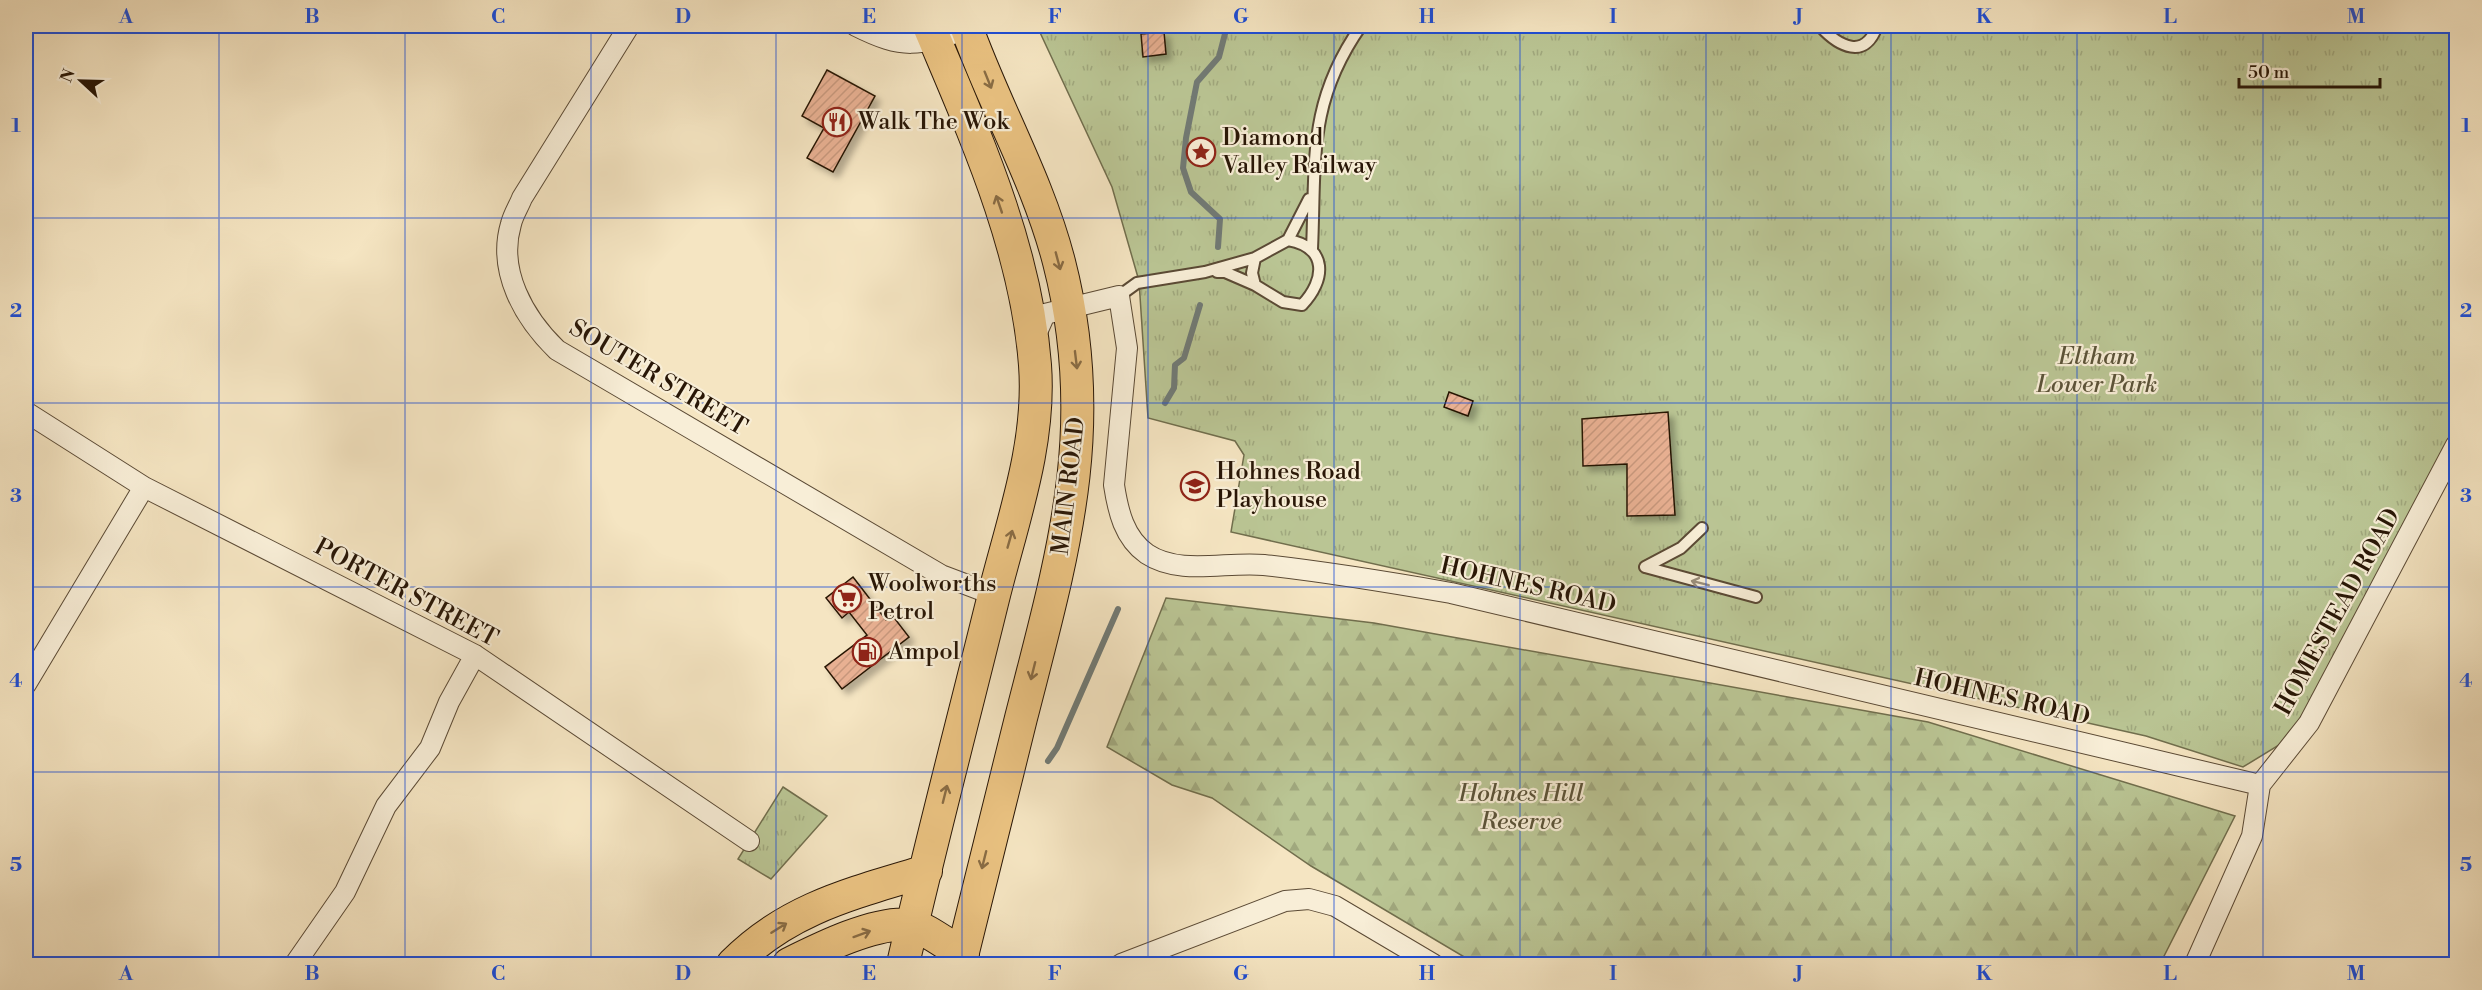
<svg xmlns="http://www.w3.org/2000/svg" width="2482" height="990" font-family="'Libre Bodoni',serif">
  <defs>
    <pattern id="forest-firs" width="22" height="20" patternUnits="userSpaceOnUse" patternTransform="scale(1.5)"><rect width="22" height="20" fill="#bac594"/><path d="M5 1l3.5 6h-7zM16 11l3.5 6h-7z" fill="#a0a87e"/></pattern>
    <pattern id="park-tufts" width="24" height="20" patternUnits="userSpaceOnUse" patternTransform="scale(1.5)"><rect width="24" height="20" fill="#bac594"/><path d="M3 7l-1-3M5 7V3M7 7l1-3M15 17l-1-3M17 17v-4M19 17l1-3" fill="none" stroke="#a0a87e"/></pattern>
    <pattern id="building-hatch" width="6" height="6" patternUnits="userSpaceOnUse" patternTransform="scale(1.5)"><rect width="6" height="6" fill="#e8b092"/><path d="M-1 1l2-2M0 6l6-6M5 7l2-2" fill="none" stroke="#c7977c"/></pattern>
    <filter id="shadow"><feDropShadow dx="5.5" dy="5.5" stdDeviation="3" flood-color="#0004"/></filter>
  </defs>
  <rect width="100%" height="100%" fill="#f5e5c2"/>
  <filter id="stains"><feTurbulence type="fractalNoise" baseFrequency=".00333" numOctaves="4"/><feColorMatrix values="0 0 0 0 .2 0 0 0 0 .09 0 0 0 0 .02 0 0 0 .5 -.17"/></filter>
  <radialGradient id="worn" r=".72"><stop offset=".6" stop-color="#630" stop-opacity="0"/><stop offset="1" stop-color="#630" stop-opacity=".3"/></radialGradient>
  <path fill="url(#forest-firs)" stroke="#716e4d" stroke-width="1.5" d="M1166 598 1374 623 1928 722 2235 816 2160 964H1476L1311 866 1212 798 1172 785 1107 747Z"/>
  <path fill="url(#park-tufts)" stroke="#716e4d" stroke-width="1.5" d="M1037 26H2456V427L2334 668 2284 742 2243 767 2146 736 1231 532 1244 455 1235 441 1148 418 1139 281 1112 187Z
    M783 787 827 816 771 879 738 859Z"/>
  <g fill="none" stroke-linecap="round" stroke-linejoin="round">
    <path stroke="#717a75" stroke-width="6" d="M1218 247 1220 219 1191 192 1183 168 1186 138 1197 82 1219 57 1227 26
      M1165 403 1174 388 1175 365 1184 358 1200 305
      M1048 761 1057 748 1118 609"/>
  </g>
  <path fill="url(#building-hatch)" stroke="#281606" stroke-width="1.5" filter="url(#shadow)" d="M1164 32 1166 54 1143 57 1141 34Z
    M827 70 875 96 833 172 807 158 824 128 802 116Z
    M1449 392 1473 401 1468 416 1444 407Z
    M1668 412 1675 515 1627 516V464L1583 466 1582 419Z
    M853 577 886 620 892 615 909 637 842 689 825 667 867 635 849 612 842 618 826 598Z"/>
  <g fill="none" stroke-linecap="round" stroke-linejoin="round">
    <g stroke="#5b4a35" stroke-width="14">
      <path id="service" d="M1820 26C1839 47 1865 60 1877 26
        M1288 240C1328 247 1326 280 1302 305L1283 302 1255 285 1252 273 1255 258Z
        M1288 240 1309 199
        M1312 249C1316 161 1307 103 1361 26
        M1217 272H1225L1255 285
        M1119 296 1137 283 1205 272 1255 258
        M1645 567 1756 597
        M1645 567 1681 548 1702 528"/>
    </g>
    <g stroke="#5b4a35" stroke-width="22">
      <path id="minor" d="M629 26 522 198C519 206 513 215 511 224 497 271 524 318 557 350L941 575 994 595
        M856 26C904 50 918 46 967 29
        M1034 339 1045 314 1119 296 1127 348 1114 485C1118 511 1124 538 1147 554 1180 576 1227 561 1264 565 1327 572 1388 582 1451 593L2260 785
        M26 412 144 487 475 655 749 841
        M26 684 144 487
        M295 964 345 892 386 806 430 748 449 702 475 655
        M1121 964 1285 901 1309 899 1335 906 1433 964
        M2195 964 2252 836 2260 785 2309 723 2456 445"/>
    </g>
    <g stroke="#281606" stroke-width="34">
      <path id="primary" d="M733 964C788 908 854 893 926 871
        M789 964C819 949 877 920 911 925 924 927 950 947 963 954
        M903 964C931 842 963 721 993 599 1012 522 1041 445 1035 365 1026 246 974 133 929 26
        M960 964C981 882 1000 800 1021 718 1062 557 1102 429 1059 262 1038 180 994 105 966 26"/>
    </g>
    <use href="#service" stroke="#f8eed7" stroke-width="10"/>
    <use href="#minor" stroke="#f8eed7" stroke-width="20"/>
    <use href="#primary" stroke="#eac281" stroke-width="32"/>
  </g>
  <defs><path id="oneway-shaft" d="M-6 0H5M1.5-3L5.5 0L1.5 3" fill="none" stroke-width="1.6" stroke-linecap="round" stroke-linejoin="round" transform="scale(1.5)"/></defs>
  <g stroke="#896c44">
    <use href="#oneway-shaft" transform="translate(988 80) rotate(68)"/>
    <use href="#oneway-shaft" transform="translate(999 204) rotate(-109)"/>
    <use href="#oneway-shaft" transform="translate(1058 261) rotate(75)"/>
    <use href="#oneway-shaft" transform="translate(1076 360) rotate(83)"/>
    <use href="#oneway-shaft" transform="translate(1010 539) rotate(-74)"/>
    <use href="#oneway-shaft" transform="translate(1033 671) rotate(104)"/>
    <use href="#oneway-shaft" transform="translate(945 794) rotate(-76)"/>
    <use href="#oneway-shaft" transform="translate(984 860) rotate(104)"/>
    <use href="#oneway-shaft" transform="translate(779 928) rotate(-32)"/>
    <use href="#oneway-shaft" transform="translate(862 934) rotate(-20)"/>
  </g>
  <use stroke="#9a8d79" href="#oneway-shaft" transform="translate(1700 583) rotate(-166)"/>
  <path fill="none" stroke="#1d4ed8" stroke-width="1.5" stroke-opacity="0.55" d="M219 26V964M405 26V964M591 26V964M776 26V964M962 26V964M1148 26V964M1334 26V964M1520 26V964M1706 26V964M1891 26V964M2077 26V964M2263 26V964M26 218H2456M26 403H2456M26 587H2456M26 772H2456"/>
  <defs>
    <g id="restaurant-ring" transform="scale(1.5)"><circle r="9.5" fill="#f8eed7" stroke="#8f2418" stroke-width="1.5"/><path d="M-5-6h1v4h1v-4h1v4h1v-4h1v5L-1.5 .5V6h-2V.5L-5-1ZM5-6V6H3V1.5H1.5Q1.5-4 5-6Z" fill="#8f2418"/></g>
    <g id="sight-ring" transform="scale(1.5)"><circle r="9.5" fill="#f8eed7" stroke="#8f2418" stroke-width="1.5"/><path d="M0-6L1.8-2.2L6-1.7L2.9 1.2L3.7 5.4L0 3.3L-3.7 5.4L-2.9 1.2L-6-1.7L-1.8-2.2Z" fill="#8f2418"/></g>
    <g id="school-ring" transform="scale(1.5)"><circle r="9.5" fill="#f8eed7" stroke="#8f2418" stroke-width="1.5"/><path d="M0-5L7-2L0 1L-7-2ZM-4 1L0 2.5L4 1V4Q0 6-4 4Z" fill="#8f2418"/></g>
    <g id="supermarket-ring" transform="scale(1.5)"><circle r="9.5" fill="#f8eed7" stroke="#8f2418" stroke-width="1.5"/><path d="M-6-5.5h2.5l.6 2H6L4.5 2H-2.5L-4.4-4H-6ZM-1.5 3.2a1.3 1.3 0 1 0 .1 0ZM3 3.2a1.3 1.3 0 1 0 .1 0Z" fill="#8f2418"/></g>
    <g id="fuel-ring" transform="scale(1.5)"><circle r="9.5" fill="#f8eed7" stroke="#8f2418" stroke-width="1.5"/><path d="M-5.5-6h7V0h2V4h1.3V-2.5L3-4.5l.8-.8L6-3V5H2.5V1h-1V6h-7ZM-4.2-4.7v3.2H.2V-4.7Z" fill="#8f2418"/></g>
  </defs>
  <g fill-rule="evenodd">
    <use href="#restaurant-ring" x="837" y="122"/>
    <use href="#sight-ring" x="1201" y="152"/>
    <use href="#school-ring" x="1195" y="486"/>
    <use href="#supermarket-ring" x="847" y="598"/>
    <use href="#fuel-ring" x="867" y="652"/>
  </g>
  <g text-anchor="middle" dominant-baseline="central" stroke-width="4.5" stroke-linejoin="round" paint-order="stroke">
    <g font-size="24" fill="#281606" stroke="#f8eed7" text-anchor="start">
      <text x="858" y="122">Walk The Wok</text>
      <text x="1222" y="138">Diamond<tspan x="1222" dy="28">Valley Railway</tspan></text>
      <text x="1216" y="472">Hohnes Road<tspan x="1216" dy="28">Playhouse</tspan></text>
      <text x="868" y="584">Woolworths<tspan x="868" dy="28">Petrol</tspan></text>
      <text x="888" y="652">Ampol</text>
    </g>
    <g font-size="24" font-style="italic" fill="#5b5338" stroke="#f8eed7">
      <text x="2097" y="357">Eltham<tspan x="2097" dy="28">Lower Park</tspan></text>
      <text x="1521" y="794">Hohnes Hill<tspan x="1521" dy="28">Reserve</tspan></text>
    </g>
    <g font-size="24" fill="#281606" stroke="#f8eed7">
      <text transform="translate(658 378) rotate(31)">SOUTER STREET</text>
      <text transform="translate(1069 486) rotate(-83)">MAIN ROAD</text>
      <text transform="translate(1528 586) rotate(13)">HOHNES ROAD</text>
      <text transform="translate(406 593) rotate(28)">PORTER STREET</text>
      <text transform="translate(2338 612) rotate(-61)">HOMESTEAD ROAD</text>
      <text transform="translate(2002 698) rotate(13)">HOHNES ROAD</text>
    </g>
  </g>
  <rect width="2482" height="990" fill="none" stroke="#f5e5c2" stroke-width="66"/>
  <g transform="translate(81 81) rotate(292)" stroke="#f8eed7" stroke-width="4.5" paint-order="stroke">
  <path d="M0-4.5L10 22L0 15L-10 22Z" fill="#281606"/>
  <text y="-9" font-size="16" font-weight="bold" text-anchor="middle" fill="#281606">N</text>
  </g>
  <path d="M2239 78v9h141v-9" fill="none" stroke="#281606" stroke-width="3"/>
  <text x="2248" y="78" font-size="18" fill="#281606" stroke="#f8eed7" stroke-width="4.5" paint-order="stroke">50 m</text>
  <rect x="33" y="33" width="2416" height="924" fill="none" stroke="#1d4ed8" stroke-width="2"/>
  <g font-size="20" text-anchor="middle" font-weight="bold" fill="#1d4ed8">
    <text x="126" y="23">A</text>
    <text x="312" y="23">B</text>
    <text x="498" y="23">C</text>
    <text x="683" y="23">D</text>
    <text x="869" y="23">E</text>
    <text x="1055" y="23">F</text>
    <text x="1241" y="23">G</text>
    <text x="1427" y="23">H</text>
    <text x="1613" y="23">I</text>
    <text x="1799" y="23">J</text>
    <text x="1984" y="23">K</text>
    <text x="2170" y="23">L</text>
    <text x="2356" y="23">M</text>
    <text x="16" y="132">1</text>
    <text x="2466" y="132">1</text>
    <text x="16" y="317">2</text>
    <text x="2466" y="317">2</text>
    <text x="16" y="502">3</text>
    <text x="2466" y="502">3</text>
    <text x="16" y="687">4</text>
    <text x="2466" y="687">4</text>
    <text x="16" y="871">5</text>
    <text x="2466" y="871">5</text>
    <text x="126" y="980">A</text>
    <text x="312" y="980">B</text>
    <text x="498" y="980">C</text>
    <text x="683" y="980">D</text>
    <text x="869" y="980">E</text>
    <text x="1055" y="980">F</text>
    <text x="1241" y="980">G</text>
    <text x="1427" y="980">H</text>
    <text x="1613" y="980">I</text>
    <text x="1799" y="980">J</text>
    <text x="1984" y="980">K</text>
    <text x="2170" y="980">L</text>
    <text x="2356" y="980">M</text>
  </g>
  <rect width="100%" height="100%" filter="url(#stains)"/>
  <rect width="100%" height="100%" fill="url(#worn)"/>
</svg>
